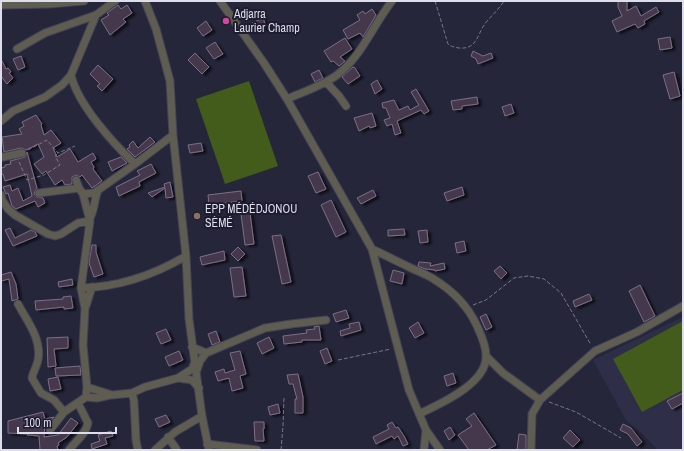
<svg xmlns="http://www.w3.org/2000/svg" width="684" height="451" font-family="'Archivo Narrow',sans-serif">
  <defs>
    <filter id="shadow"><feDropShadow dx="3.5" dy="2" stdDeviation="1" flood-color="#0009"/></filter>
  </defs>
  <rect width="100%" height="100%" fill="#26263b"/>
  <path fill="#2f2e48" d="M683 317V450H658L643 434 626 420 593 360Z"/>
  <path fill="#435b1b" d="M249 81 278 166 225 184 196 99Z
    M683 321V390L642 412 613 359Z"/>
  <path fill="#44394e" stroke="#7b6f86" filter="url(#shadow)" d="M618 1H627V11L636 6 641 16 656 7 659 12 644 21 645 24 638 28 635 24 617 32 612 21 622 16 618 7Z
    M118 5 121 9 127 5 132 13 123 19 126 22 110 35 101 20 109 15 107 13Z
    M372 9 376 15 363 37 360 33 348 39 343 30 360 20 357 15 363 11 365 14Z
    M263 18 266 26 256 31 252 23Z
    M206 21 212 30 203 36 197 28Z
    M670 37 672 48 660 50 658 39Z
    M345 38 352 49 340 57 345 61 339 66 333 61 331 62 324 51Z
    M215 42 223 54 214 59 206 48Z
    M473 51 483 56 491 53 493 58 478 64 476 59 471 56Z
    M195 53 209 67 202 74 188 60Z
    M21 56 25 67 18 70 13 59Z
    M1 59 6 69 8 68 11 72 9 73 13 78 7 84 1 76Z
    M98 65 113 79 102 91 97 86 100 84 90 74Z
    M353 67 355 68 360 76 348 84 342 77Z
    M319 70 323 78 315 82 311 74Z
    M674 72 680 96 670 99 663 75Z
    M377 80 382 89 375 94 371 84Z
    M416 89 429 111 424 114 421 110 397 121 401 133 395 135 392 124 387 126 384 120 390 118 386 108H383L382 103 394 100 399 110 408 106 410 110 419 105 411 92Z
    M477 97 478 104 462 106V109L453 110 451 101Z
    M511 104 514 113 505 116 502 107Z
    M372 113 376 126 370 128 369 126 359 131 354 118Z
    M36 115 42 124 41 125 44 135 51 130 61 143 53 148 57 157 70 149 78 162 93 153 96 159 91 162 94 167 93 169 102 181 92 188 82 175 80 177 76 175 72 177V184L65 185 62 180 55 185 46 171 42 174 34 164 44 157 38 144 26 150 21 148 4 152 2 137 22 134 19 129 24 126 22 122Z
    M150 137 155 142 135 157 127 149 130 147 129 145 133 141 138 148Z
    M201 143 203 151 190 153 188 145Z
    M27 152 37 188 35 191 34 194 37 197 43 198 45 203 38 207 35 201 16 209 12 206 8 193 6 194 3 187 10 185 12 191 18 188 23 201 32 196 27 174 5 181 3 174 1 175V168L5 167V165L11 164 10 161 25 157Z
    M121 157 127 163 112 171 108 162Z
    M151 164 156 173 139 182 140 186 119 196 116 187 140 175 137 171Z
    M318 172 326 189 316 193 308 176Z
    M170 182 173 197 166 198 165 188 152 197 148 193 165 187 164 184Z
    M462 187 464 195 447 201 444 193Z
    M373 190 376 196 361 204 357 198Z
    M241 191 242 201 209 205 208 195Z
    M331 200 346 232 336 237 321 205Z
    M250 213 254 244 245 245 241 214Z
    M10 228 15 238 31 230 35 232 37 236 13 246 5 230Z
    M404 229 405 235 388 236V230Z
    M427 230 428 242 420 243 418 231Z
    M281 235 291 282 282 284 272 236Z
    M464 241 466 251 457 253 455 243Z
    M92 245H96V252L103 274 94 277 89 263Z
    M238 247 245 254 238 261 231 254Z
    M224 251 225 260 202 265 200 257Z
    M419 262 431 263 430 266 444 263 445 269 435 271V270L425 269 418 266Z
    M500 266 507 273 501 279 494 271Z
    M242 267 246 296 234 297 230 268Z
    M393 270 404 273 402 284 390 281Z
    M11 272 16 284 18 299 12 301 9 279 1 281V275Z
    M72 279 73 285 59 287 58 282Z
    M640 285 655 316 644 322 629 291Z
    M589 294 592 300 575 307 573 301Z
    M71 296 73 308 64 309V307L36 310 35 301 63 299V297Z
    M346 310 349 318 336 322 333 314Z
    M486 314 492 327 486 330 480 317Z
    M359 322 361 330 341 336 340 331 350 328 349 324Z
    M418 322 424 333 415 338 409 328Z
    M319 326 321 340H302V342L284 344 283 336 307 333 306 330 315 329 314 327Z
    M166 329 171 340 161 344 156 333Z
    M216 331 220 342 212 345 208 334Z
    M68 337V348L54 349 56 366 48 367 47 338Z
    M269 337 274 348 262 354 257 343Z
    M327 348 332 361 325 364 320 351Z
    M179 351 183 360 169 366 165 357Z
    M240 351 246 374 240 376 243 388 232 391 229 378 218 381 215 372 224 369 225 373 235 370 230 353Z
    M80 366 81 375 56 376 55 368Z
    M453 373 456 383 447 386 444 376Z
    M298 374 303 397V413H295V399H297L293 384H289L287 375Z
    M58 377 61 389 50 391 48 379Z
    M683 393V403L672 409 667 401Z
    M278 404 280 413 270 415 268 407Z
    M43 412 45 419 54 417 49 423 45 424 44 437 58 435 71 418 78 423 67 437 58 443 59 445 57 446 58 450H40L39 436 27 435 28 434 8 433V421Z
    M474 413 496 445 487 450H469L458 435 472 426 466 419Z
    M166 415 170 422 159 427 155 419Z
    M254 422H264V429H263L264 441H255Z
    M392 422 396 428 398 427 404 436 408 444 403 446 398 436 394 439 392 436 376 444 373 437 389 429 387 425Z
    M623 424 631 428 642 442 637 446 628 434 620 430Z
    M450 427 455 435 449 440 444 431Z
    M570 430 580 440 573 447 563 438Z
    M111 431 113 436 105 438 107 444 92 449 91 444 100 441 98 435Z
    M519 434 526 435V450H517Z"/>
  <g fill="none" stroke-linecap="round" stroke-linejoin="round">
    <g stroke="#434357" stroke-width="9">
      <path id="minor" d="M145 1 156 29 170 81 173 135 186 256 189 319 202 416 209 450
        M220 1 264 63 287 99 372 249 409 390 426 430 440 450
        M1 5 49 4 84 1
        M17 49 45 33 96 15
        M71 75C78 105 113 143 135 164
        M326 82 339 96 346 106
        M287 99C303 92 322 86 337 75 362 56 373 25 392 1
        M1 121 13 111 45 97 62 85 71 75 96 15 115 1
        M3 157 22 153
        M76 180 79 188 83 194 90 221 81 288 85 308 83 345 87 387
        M39 193 79 188
        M83 194 94 193 135 164 173 135
        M1 195 2 200 8 209 15 215 48 234 55 236 61 234 78 223 90 221
        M89 220C95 210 94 200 98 190
        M372 249C383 254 394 260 405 265 414 270 424 273 432 278 452 290 468 306 477 326 481 335 486 345 486 355 488 383 440 404 419 414
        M81 288C119 287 154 275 186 256
        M18 304C27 321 42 339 38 360 37 366 33 372 32 378L41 393 54 400 64 412
        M86 306 92 287
        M192 347 206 353 265 328 291 324 326 320
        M486 356 503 373 540 400
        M197 370 200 361 206 353
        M178 378 192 380 199 388
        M132 393 134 401 136 441 138 450
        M86 397 97 398 110 395
        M50 430 64 412 86 397 87 387 112 395 132 393 145 387 178 378 192 369 195 362
        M168 437 177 450
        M207 444 257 450
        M69 450C76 441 86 434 88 423L78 403
        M155 450 175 432 202 416
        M424 450 426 430
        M531 450 532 414 540 400 595 351 637 332 683 306"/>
    </g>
    <path stroke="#777789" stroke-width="1" stroke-dasharray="4 2" stroke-linecap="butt" d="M435 1 448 44C451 47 455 47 459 48 479 50 477 31 488 20 494 13 499 9 504 1
      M28 150 47 140 58 153 75 146
      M19 162 27 180 44 175 60 165 55 156 58 153
      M473 305 486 300 514 278 528 276 544 279 561 293 591 345
      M338 360 391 349
      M549 402 576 412 621 438
      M281 450 283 426 284 397"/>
    <use href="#minor" stroke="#5f5c51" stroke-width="7"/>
  </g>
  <circle fill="#d1479c" stroke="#1d1c30" stroke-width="1.5" cx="226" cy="21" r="4"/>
  <circle fill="#8d6e63" stroke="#1d1c30" stroke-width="1.5" cx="197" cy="216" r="4"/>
  <g text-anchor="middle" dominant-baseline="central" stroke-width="4" stroke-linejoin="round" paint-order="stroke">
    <g font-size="12" fill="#ddddeb" stroke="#1d1c30" text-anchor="start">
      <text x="234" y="14">Adjarra<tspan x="234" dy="14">Laurier Champ</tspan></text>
      <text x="205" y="209">EPP MÉDÉDJONOU<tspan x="205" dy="14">SÈMÉ</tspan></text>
    </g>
  </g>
  <rect width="684" height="451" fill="none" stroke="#ddddeb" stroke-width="4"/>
  <path d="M18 427v6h98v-6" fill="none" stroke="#ddddeb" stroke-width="2"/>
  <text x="24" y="427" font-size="12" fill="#ddddeb" stroke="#1d1c30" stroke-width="3" paint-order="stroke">100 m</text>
</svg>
